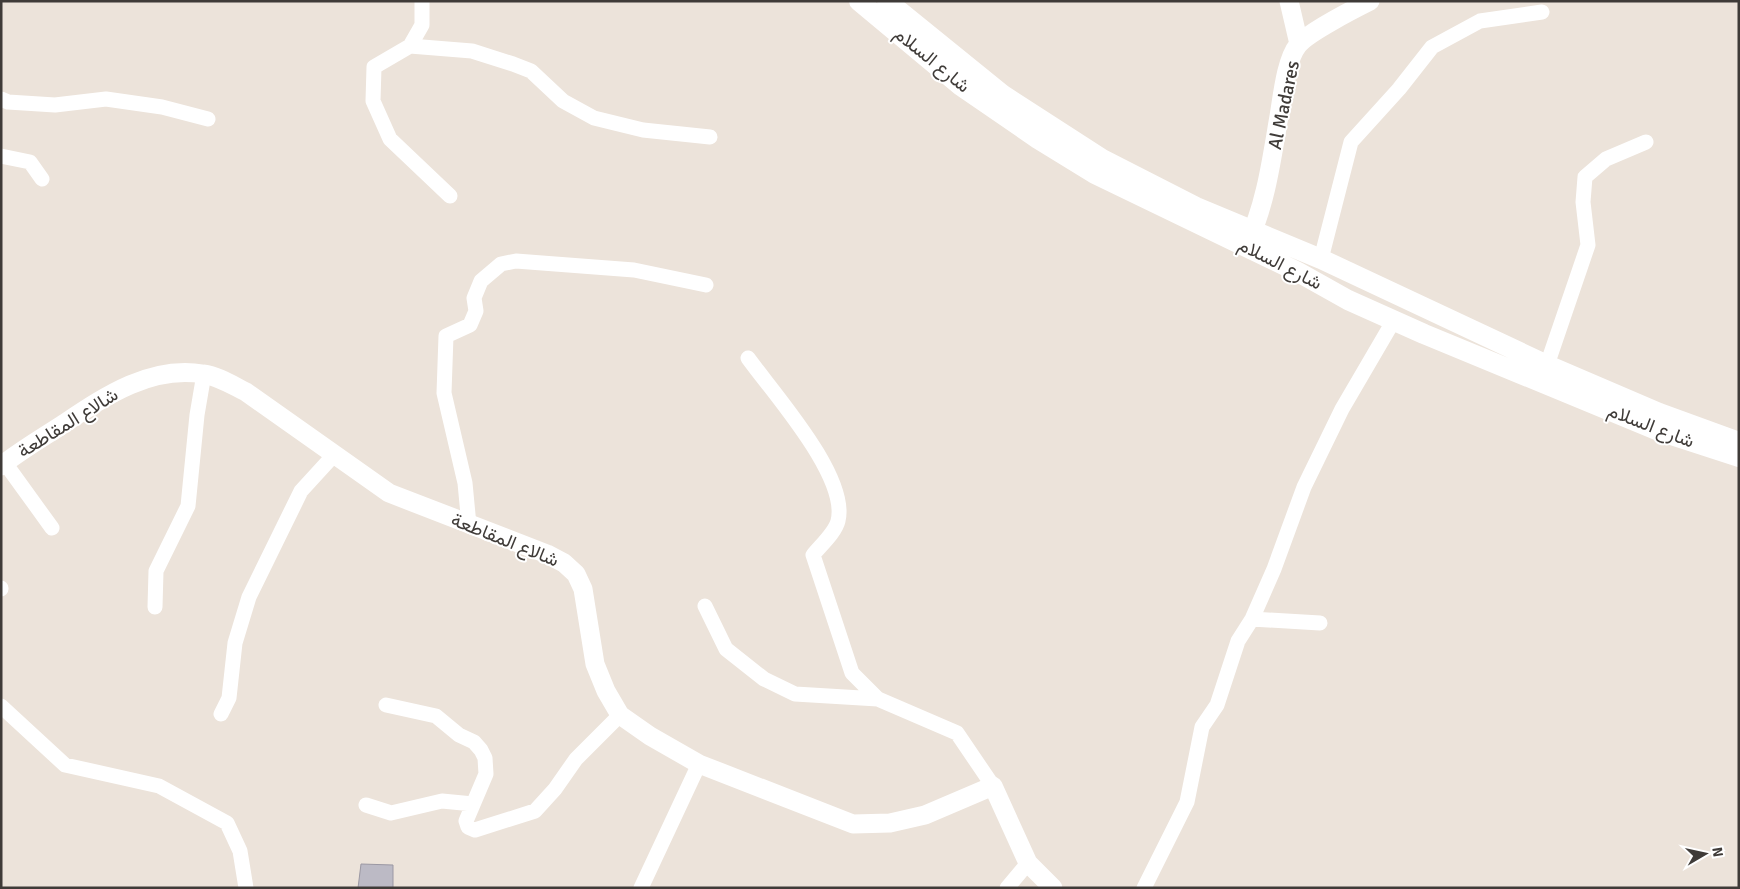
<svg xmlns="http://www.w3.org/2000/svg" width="1740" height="889" font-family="Signika,Vazirmatn,sans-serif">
  <rect width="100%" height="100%" fill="#ece3da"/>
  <path fill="#bcbac5" stroke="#9b98a3" d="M361 864 393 865V888H358Z"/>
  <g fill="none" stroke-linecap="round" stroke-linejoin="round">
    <path stroke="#fff" stroke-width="15" d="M422 1V25L410 46 374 67 373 101 390 139 450 196
      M410 46 472 51 513 64 531 71 563 101 594 118 643 130 710 137
      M1 99 8 102 55 105 106 99 162 107 208 119
      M1 156 30 162 42 179
      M1321 259 1351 142 1399 89 1432 47 1480 21 1542 12
      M748 358C774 394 849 477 838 521 835 533 820 546 813 555L852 673 878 699 957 733 993 786
      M1547 365 1588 245 1583 202 1585 177 1606 159 1646 142
      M5 463 52 528
      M469 525 465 483 444 393 446 336 470 325 476 311 474 298 481 281 501 264 516 261 634 270 706 285
      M1 588V589
      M705 606 726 649 764 679 795 694 878 699
      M155 607 156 571 188 506 197 415 204 374
      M1252 619 1320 623
      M386 705 436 716 459 735 474 742 481 750 485 758 486 774 466 821 468 827 475 830 535 811 555 789 576 759 620 715
      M1 706 65 765 159 786 227 823 240 851 246 888
      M221 714 229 698 235 643 249 597 301 491 333 456
      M366 805 391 813 442 801 473 804
      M641 888 699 764
      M1007 888 1028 863
      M1144 888 1187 802 1202 727 1217 705 1238 641 1252 619 1274 569 1304 487 1342 409 1394 320"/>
    <path stroke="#fff" stroke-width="19" d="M1289 1 1299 44
      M1247 244C1265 206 1271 164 1278 122 1282 101 1285 61 1298 45 1307 33 1356 8 1370 1
      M1 466C20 451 42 438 62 425 104 397 150 365 203 374 218 376 232 385 246 392L389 493 547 554 564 563 576 574 583 589 595 664 606 691 620 715 650 736 699 764 853 824 890 823 925 815 993 786 1028 863 1053 888"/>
    <path stroke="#fff" stroke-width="20" d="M859 1 961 86 1038 139 1095 174 1298 272 1348 300 1424 334 1659 431 1739 457
      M887 1 1003 95 1102 159 1196 207 1321 259 1547 365 1659 413 1739 442"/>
  </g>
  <g text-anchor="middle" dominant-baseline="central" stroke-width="4" stroke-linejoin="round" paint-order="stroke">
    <g font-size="19" fill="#3f3b38" stroke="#fff">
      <text transform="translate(932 60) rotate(39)">شارع السلام</text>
      <text transform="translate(1284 105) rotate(-78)">Al Madares</text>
      <text transform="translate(1280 264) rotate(27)">شارع السلام</text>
      <text transform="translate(68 423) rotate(-32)">شالاع المقاطعة</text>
      <text transform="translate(1651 426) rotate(21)">شارع السلام</text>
      <text transform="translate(505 540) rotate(22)">شالاع المقاطعة</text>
    </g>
  </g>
  <rect width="1740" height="889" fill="none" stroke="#3f3b38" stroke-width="5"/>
  <g transform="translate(1705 854) rotate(81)" stroke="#ffffff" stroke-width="4" paint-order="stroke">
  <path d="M0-4L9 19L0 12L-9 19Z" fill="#3f3b38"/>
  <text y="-8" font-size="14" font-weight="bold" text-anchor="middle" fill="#3f3b38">N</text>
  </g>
</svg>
